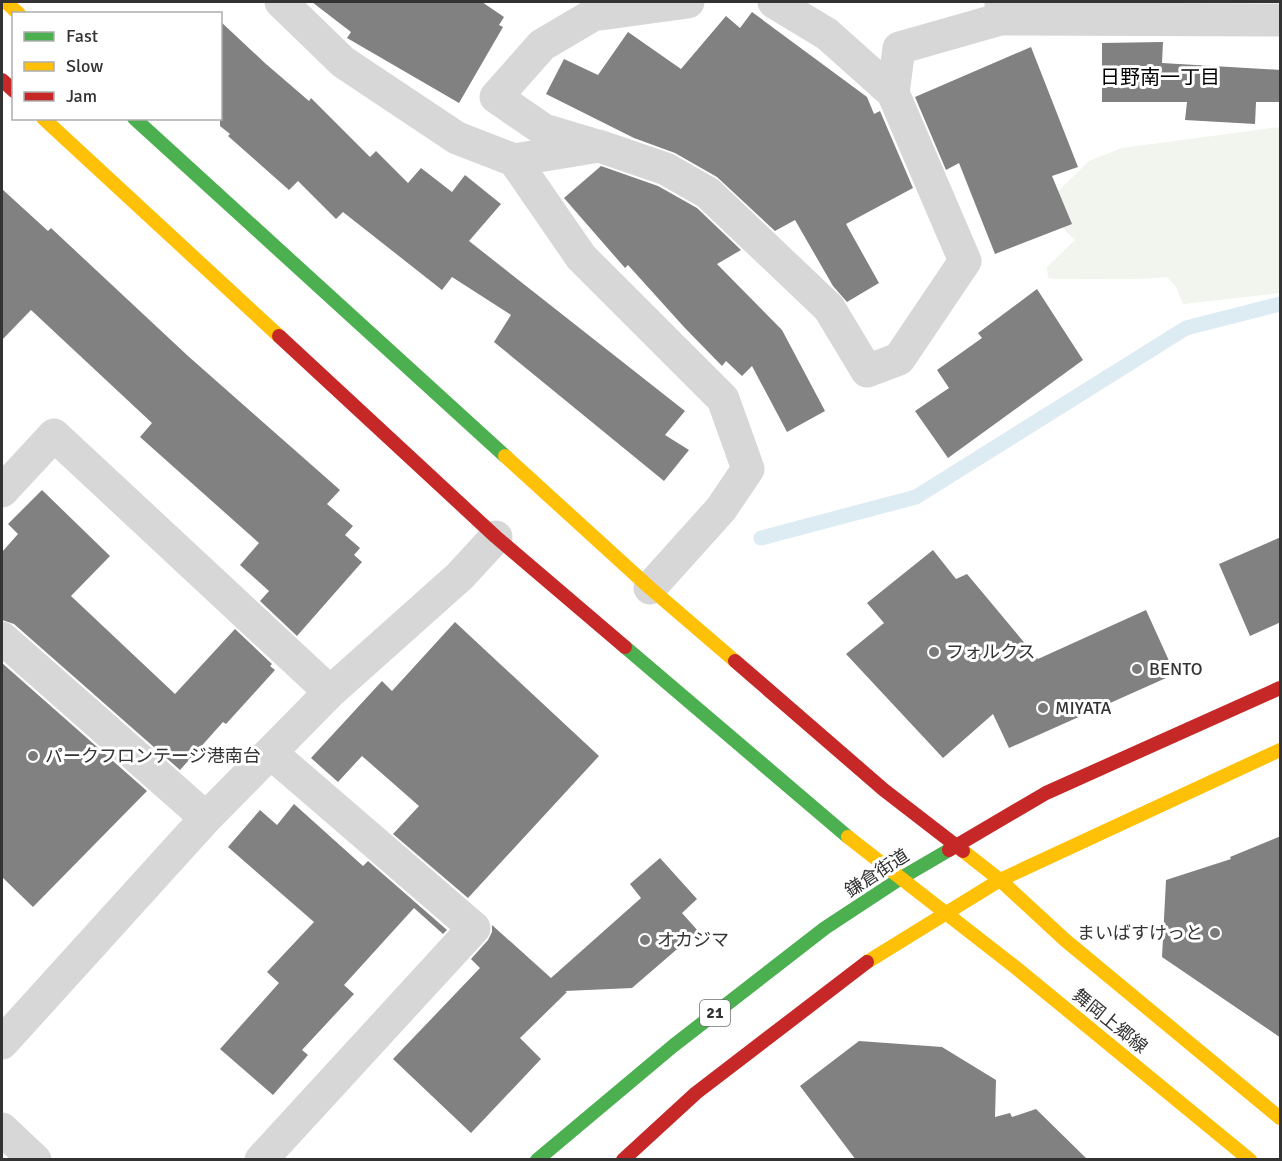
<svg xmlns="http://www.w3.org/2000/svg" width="1282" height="1161" font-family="Signika,'Noto Sans JP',sans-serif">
  <rect width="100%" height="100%" fill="#fff"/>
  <path fill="#f1f5ed" d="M1280 127V293L1183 304 1176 287 1167 277C1138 280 1114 279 1086 279 1072 279 1061 280 1048 278L1047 267 1075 240 1058 223 1047 202 1089 161 1122 148Z"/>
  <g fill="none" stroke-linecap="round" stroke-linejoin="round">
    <path stroke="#ddebf3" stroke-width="15" d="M761 538 916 497 1186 328 1280 304"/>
  </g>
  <path fill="#818181" d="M312 2H482L504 17 499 25 503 27 459 103 347 38 351 32Z
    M752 12 867 97 874 114 880 111 913 188 846 224 879 283 847 302 833 286 795 220 775 231 717 177 675 153 634 138 546 94 564 59 598 75 628 32 681 69 726 16 740 28Z
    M220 21 266 64 309 101 311 98 370 157 376 151 408 183 421 168 452 192 465 175 501 204 469 241 685 411 665 435 689 450 664 481 494 342 511 315 452 277 442 290 343 212 336 219 298 181 289 190 228 136 230 134 220 126Z
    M1163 42 1162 63 1281 70V102H1256L1255 124 1185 120 1187 102H1102V43Z
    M1031 47 1078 167 1052 176 1072 224 995 254 959 163 946 170 915 97Z
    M601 166 658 186 697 208 741 250 717 264 782 330 825 411 787 432 752 366 742 376 726 361 722 366 684 327 628 265 625 268 564 198Z
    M2 189 48 231 51 228 188 356 340 490 327 504 353 526 345 535 360 548 354 555 362 562 297 636 260 601 269 591 240 565 259 543 140 437 152 423 31 310 2 340Z
    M1037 289 1083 360 948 458 915 411 949 388 937 370 982 338 978 333Z
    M42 490 110 556 71 596 175 694 235 629 272 664 270 666 275 670 226 724 223 722 180 770 14 624 2 620V552L18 534 8 524Z
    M1281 537V622L1250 636 1219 564Z
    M933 550 956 579 967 574 1038 659 1146 610 1175 674 1009 748 993 714 943 758 846 654 884 623 867 603Z
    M455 622 599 756 468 898 393 834 419 806 362 756 338 782 311 758 382 681 392 691Z
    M2 663 147 791 33 907 2 877Z
    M294 804 363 866 368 861 447 930 443 934 414 908 344 985 354 994 302 1050 308 1055 273 1095 220 1049 279 983 267 972 314 922 228 847 260 810 277 825Z
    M1281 836V1038L1162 957 1166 880 1231 859 1230 857Z
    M660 858 697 899 682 913 698 931 632 988 565 991 567 992 520 1038 541 1059 471 1133 393 1059 480 968 471 959 488 940 492 932V925L551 978 641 898 630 884Z
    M859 1041 942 1047 996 1080 995 1117 1010 1113 1012 1117 1036 1109 1088 1160H856L800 1086Z"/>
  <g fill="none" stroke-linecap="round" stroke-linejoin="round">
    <path stroke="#d7d7d7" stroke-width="33" d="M281 2 343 62 457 138 514 160 581 257 723 399 748 469 721 509 650 588
      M774 2 827 34 893 93
      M1001 2V19L1280 20
      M591 144 544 130 496 97 542 45 593 15 688 2
      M514 160 599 146 666 169 708 193 829 308 867 371 899 359 965 261 893 93 899 48 1001 19
      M2 491 54 435 330 692
      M2 638 206 818
      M2 1043 206 818 330 692 460 576 496 537
      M2 1129 35 1160
      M261 1160 474 928 271 753"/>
    <path stroke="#4caf50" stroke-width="14" d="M134 118 505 456
      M625 647 848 837
      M537 1160 673 1046 825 928 901 878 949 850"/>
    <path stroke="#ffc107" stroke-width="14" d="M6 2 19 14
      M43 118 279 336
      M505 456 650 588 735 661
      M848 837 1015 967 1250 1160
      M963 851 1000 880 1065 940 1280 1118
      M867 962 1000 880 1280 750"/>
    <path stroke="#c62828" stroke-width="14" d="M2 80 14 91
      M279 336 496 537 625 647
      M735 661 884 790 963 851
      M949 850 1046 793 1280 688
      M623 1160 696 1093 867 962"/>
  </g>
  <g fill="#7a7a7a" stroke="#fff" stroke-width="2">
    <circle cx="934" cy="652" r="6"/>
    <circle cx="1137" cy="669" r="6"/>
    <circle cx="1043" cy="708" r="6"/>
    <circle cx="33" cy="756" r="6"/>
    <circle cx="1215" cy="933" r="6"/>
    <circle cx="645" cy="940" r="6"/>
  </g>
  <g text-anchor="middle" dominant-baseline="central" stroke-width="6" stroke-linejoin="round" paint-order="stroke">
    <rect fill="#fff" stroke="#707070" stroke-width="1.5" x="700" y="1000" width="30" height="26" rx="4.5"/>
    <g font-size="16" font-weight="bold" fill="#333">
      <text x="715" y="1013">21</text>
    </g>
    <g font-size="18" fill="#333" stroke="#fff" text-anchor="start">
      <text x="946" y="652">フォルクス</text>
      <text x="1149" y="669">BENTO</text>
      <text x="1055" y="708">MIYATA</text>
      <text x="45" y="756">パークフロンテージ港南台</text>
      <text x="1203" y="933" text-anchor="end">まいばすけっと</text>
      <text x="657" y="940">オカジマ</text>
    </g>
    <g font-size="18" fill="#333" stroke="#fff">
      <text transform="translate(877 873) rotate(-33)">鎌倉街道</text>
      <text transform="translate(1110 1021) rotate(39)">舞岡上郷線</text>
    </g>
    <g font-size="20" fill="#000" stroke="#fff">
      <text x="1160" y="77">日野南一丁目</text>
    </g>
  </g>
  <rect width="1282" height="1161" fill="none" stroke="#333333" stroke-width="6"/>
  <rect x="12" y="12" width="210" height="108" fill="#ffffff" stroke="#adadad" stroke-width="1.5"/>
  <rect x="24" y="32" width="30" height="9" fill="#4caf50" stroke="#adadad" stroke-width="1.5"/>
  <text x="66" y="42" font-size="18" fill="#333333">Fast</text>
  <rect x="24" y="62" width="30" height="9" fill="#ffc107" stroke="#adadad" stroke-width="1.5"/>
  <text x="66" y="72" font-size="18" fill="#333333">Slow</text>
  <rect x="24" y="92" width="30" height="9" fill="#c62828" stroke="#adadad" stroke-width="1.5"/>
  <text x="66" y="102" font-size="18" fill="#333333">Jam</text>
</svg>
